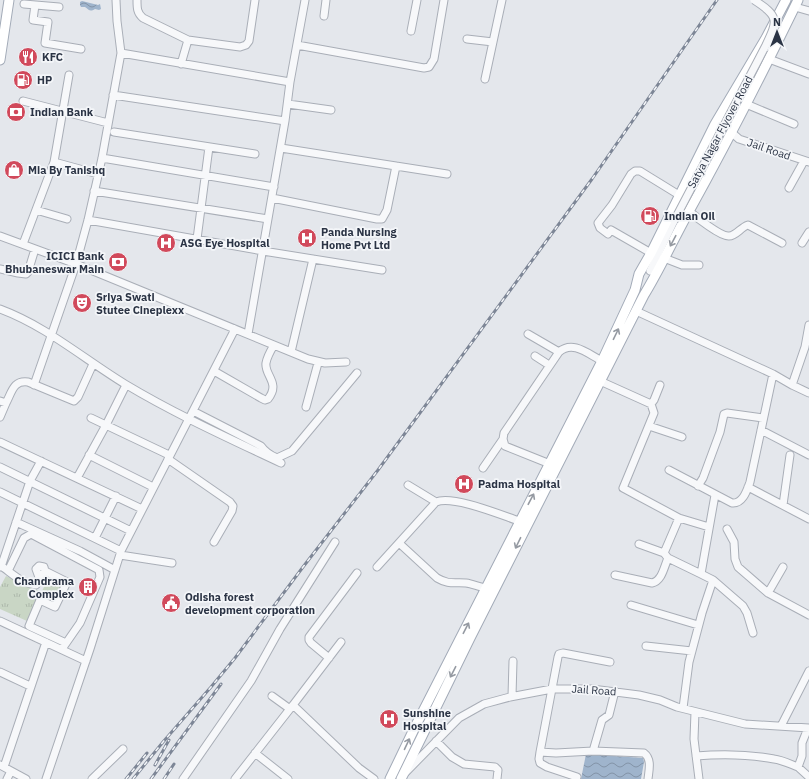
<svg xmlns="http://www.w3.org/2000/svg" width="809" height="779" font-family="'IBM Plex Sans',sans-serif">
  <defs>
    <pattern id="park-tufts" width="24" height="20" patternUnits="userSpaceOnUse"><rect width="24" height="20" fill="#c9d6c5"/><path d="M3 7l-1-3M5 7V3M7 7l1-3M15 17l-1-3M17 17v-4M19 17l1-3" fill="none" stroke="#adb8ab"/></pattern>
    <pattern id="water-waves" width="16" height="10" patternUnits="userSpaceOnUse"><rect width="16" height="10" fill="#9fb4cc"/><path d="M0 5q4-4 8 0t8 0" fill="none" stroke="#8293a7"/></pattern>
  </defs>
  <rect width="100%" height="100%" fill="#e4e7ec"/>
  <path fill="url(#park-tufts)" d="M6 576 40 591 27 621 0 609V587Z
    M49 577 64 584 55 603 40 595Z"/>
  <path fill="url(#water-waves)" d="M82 1 98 5 100 4 101 9 99 10 95 9C90 12 89 10 85 7H81L80 5V2Z
    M586 754 643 758 644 762 641 779H581Z"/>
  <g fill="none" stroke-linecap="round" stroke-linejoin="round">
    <g stroke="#a9aeb7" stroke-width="9">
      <path id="minor" d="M137 0C137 8 137 13 143 18L188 40 240 47 246 45 249 41 255 0
        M24 4 59 7
        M35 5 33 20 48 22 45 43 81 49
        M795 7 809 11
        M324 16 326 0
        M411 31 417 0
        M467 39 493 42
        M297 45 424 68 429 67 434 59 444 0
        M121 53 290 82
        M769 59 809 74
        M181 64 188 40
        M485 79 502 0
        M113 95 285 121
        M23 101 108 123
        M288 104 331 110
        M746 104 794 124
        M114 132 255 154
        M731 132 739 139 809 162
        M281 148 447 174
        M102 158 274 187
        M54 162 98 174
        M789 188 804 161
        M94 191 268 219
        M272 198 377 219H382L387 210 396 166
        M36 210 67 219
        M689 211C696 217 721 237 729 236 736 236 741 227 748 225L782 243
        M88 220 263 251 382 270
        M0 236 76 264 308 359 325 363 346 362
        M197 239 209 147
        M802 243 809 232
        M23 244 54 162 69 75
        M651 253 611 230 608 234 600 228 598 223 612 205 631 174 635 171H640L679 195
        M664 258 682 265H699
        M0 269 18 273 26 274 28 272 35 249
        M650 271 674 221
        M0 309C46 326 84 359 125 384 175 414 228 438 281 463
        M636 311 773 374 750 482C747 490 743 504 732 503L669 470
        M248 334 285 121 290 82 305 0
        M528 334 559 352
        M291 352 313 259
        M535 356 549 365
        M214 371 261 398 265 400 268 399C281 383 264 375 266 363 267 357 271 350 274 345
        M773 374 792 385 805 347 809 325
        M600 381 651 404 654 400 660 385
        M34 385 76 264 88 220 102 158 121 53 117 21 116 0
        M792 385 809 393
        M0 401 6 403 0 417
        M6 403C12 392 13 380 28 382L74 401 78 397 93 364
        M651 404 654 413 623 488 679 518 709 527
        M306 407 318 363
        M193 411 261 446C265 452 270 455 277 458L292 451 357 373
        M91 418 169 455
        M649 426 682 437
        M761 430 809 455
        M0 442 142 509
        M89 455 153 487
        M168 459 230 502 233 506 232 511 214 542
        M550 464 505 446 503 439 504 433 559 352C573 340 588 354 602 361
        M0 467 131 531
        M483 468 503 439
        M77 478 106 425 126 385
        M408 485 436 502
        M698 486 703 478 720 432 724 414 727 413 763 418
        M748 487 809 519
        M0 492 121 551
        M783 505 790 455
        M679 518 664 553 668 558 701 574
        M16 522 80 551 115 570
        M727 529 734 542 735 559 738 567 768 593
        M95 538 116 496
        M399 543 437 578C449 585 454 582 466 583 473 584 479 587 486 588
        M639 544 664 553
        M120 555 172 563
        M1 567 30 481 41 461
        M377 567 436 502C453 495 501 515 519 521
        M783 567 768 593 809 615
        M4 568C15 576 22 583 36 585L40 580 36 569 39 566 44 567 45 571 43 574H38
        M8 571 24 538 31 534 99 570 100 577 80 623 62 649
        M45 571 67 582 55 607 40 600 29 626 66 643
        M615 575 652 583C662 581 664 567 668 558
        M713 580 743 606 747 613 753 633
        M631 605 698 625
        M0 621 86 661
        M341 642 293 705 359 768 374 779
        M646 646 692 651
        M329 658 311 643 309 640V637L357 573
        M610 662 563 653 559 654 558 657 540 752 556 753 593 751 602 720 609 715 615 691
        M0 672 30 686
        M272 696 290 709
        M512 696 513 661
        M683 708 689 662 702 613 713 580 701 574 715 495
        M695 712 694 739 699 779
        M781 726 809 671
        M436 741 452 757 464 764 495 767 498 770 497 779
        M593 751 644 753C652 759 649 770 648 779
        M540 752 539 759 540 763 547 767 577 777
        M255 753 288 779
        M696 756C722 754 747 754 774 759 782 760 790 764 798 767L802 756V743L808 728
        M0 765 26 779
        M4 767 46 642
        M798 767 809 777
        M406 772 459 718 484 704 510 697 552 689H592L639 695 660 700 677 707 745 724 809 728
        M7 779 11 771
        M46 779 90 649 121 551 235 329
        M92 779 123 749
        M183 779 251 681 280 629 335 542
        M235 779 293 705"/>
    </g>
    <g stroke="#a3abb8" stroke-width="11">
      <path id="major" d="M0 60 9 0
        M390 779 416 725 602 361 635 290 639 274 651 253 715 124 766 38 786 0
        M401 779 470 638 644 295C660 269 673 240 688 213 727 143 763 72 798 0"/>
    </g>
    <use href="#minor" stroke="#f7f8fa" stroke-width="7"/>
    <use href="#major" stroke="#fff" stroke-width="9"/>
    <g stroke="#7d8696" stroke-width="3">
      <path id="rail" d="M155 765 169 740
        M126 779 147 753
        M133 779 163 742 211 687 235 658 303 567 378 470 592 179 717 0
        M151 779 221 684
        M164 779 174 764"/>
    </g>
    <use href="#rail" stroke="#f4f6f9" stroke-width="1.5" stroke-dasharray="4.5" stroke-linecap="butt"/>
    <g stroke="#a9aeb7" stroke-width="9" stroke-linecap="butt">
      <path id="minor-bridge" d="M674 221 766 45C778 20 779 16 754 0"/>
    </g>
    <use href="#minor-bridge" stroke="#f7f8fa" stroke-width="7"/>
  </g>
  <defs><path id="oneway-shaft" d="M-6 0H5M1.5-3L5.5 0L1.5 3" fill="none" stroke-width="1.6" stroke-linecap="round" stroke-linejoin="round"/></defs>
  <g stroke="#959aa2">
    <use href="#oneway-shaft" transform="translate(673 241) rotate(118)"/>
    <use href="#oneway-shaft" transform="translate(616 334) rotate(-64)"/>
    <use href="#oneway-shaft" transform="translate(531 499) rotate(-62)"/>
    <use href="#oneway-shaft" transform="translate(518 543) rotate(116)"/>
    <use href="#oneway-shaft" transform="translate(466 628) rotate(-63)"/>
    <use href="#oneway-shaft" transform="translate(453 672) rotate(117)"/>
    <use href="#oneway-shaft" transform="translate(407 744) rotate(-65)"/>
  </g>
  <defs>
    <g id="restaurant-disc" transform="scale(1)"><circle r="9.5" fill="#d1495b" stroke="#f4f6f9"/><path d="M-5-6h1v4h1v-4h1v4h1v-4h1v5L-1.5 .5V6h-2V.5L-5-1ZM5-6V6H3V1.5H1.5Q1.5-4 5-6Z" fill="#fff"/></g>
    <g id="fuel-disc" transform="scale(1)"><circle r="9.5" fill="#d1495b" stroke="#f4f6f9"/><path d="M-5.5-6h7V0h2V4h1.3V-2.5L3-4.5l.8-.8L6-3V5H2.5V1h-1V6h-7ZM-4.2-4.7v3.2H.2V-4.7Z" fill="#fff"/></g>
    <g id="bank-disc" transform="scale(1)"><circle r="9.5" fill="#d1495b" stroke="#f4f6f9"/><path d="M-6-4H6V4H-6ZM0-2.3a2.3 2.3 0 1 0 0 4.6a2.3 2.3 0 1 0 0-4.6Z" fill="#fff"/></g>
    <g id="shop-disc" transform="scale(1)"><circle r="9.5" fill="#d1495b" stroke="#f4f6f9"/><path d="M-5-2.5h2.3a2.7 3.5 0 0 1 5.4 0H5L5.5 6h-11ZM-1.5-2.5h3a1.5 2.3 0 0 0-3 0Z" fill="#fff"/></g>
    <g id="hospital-disc" transform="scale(1)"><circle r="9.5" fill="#d1495b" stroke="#f4f6f9"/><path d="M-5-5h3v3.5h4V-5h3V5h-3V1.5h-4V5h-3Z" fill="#fff"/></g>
    <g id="theatre-disc" transform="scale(1)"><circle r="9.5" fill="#d1495b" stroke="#f4f6f9"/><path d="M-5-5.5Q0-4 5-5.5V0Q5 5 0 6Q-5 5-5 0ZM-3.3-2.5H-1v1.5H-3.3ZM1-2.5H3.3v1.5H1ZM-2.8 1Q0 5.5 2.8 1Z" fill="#fff"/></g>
    <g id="building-disc" transform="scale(1)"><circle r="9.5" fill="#d1495b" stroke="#f4f6f9"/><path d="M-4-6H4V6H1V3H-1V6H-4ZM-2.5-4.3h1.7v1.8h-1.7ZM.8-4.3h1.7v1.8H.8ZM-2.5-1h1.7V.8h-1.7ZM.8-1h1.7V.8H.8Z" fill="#fff"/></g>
    <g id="civic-disc" transform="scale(1)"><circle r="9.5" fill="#d1495b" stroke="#f4f6f9"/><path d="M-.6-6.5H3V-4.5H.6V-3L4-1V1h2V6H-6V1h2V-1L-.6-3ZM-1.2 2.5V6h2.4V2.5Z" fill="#fff"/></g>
  </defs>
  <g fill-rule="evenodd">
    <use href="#restaurant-disc" x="28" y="57"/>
    <use href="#fuel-disc" x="23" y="80"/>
    <use href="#bank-disc" x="16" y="112"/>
    <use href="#shop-disc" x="14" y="170"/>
    <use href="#fuel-disc" x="650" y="216"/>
    <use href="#hospital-disc" x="307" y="238"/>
    <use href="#hospital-disc" x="166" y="243"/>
    <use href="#bank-disc" x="118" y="262"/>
    <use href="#theatre-disc" x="82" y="303"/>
    <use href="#hospital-disc" x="464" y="484"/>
    <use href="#building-disc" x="88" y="587"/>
    <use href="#civic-disc" x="171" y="603"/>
    <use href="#hospital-disc" x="389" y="719"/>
  </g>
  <g text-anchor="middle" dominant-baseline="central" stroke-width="3.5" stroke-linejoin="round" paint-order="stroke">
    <g font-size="11" font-weight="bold" fill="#2b3445" stroke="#f4f6f9" text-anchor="start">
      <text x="42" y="57">KFC</text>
      <text x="37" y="80">HP</text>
      <text x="30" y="112">Indian Bank</text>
      <text x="28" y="170">Mia By Tanishq</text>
      <text x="664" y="216">Indian Oil</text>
      <text x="321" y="232">Panda Nursing<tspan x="321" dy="13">Home Pvt Ltd</tspan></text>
      <text x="180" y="243">ASG Eye Hospital</text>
      <text x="104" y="256" text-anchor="end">ICICI Bank<tspan x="104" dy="13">Bhubaneswar Main</tspan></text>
      <text x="96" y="297">Sriya Swati<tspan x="96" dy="13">Stutee Cineplexx</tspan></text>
      <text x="478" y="484">Padma Hospital</text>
      <text x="74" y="581" text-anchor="end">Chandrama<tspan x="74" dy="13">Complex</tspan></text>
      <text x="185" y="597">Odisha forest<tspan x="185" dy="13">development corporation</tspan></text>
      <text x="403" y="713">Sunshine<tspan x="403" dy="13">Hospital</tspan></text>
    </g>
    <g font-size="11" fill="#2b3445" stroke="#f4f6f9">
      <text transform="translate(720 132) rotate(-62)">Satya Nagar Flyover Road</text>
      <text transform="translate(769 149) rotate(19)">Jail Road</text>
      <text transform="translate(594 690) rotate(4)">Jail Road</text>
    </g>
  </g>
  <g transform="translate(777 32)" stroke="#f4f6f9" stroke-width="3" paint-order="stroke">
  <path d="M0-3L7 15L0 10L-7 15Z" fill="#2b3445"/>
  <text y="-6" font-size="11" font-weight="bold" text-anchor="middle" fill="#2b3445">N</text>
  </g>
</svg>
